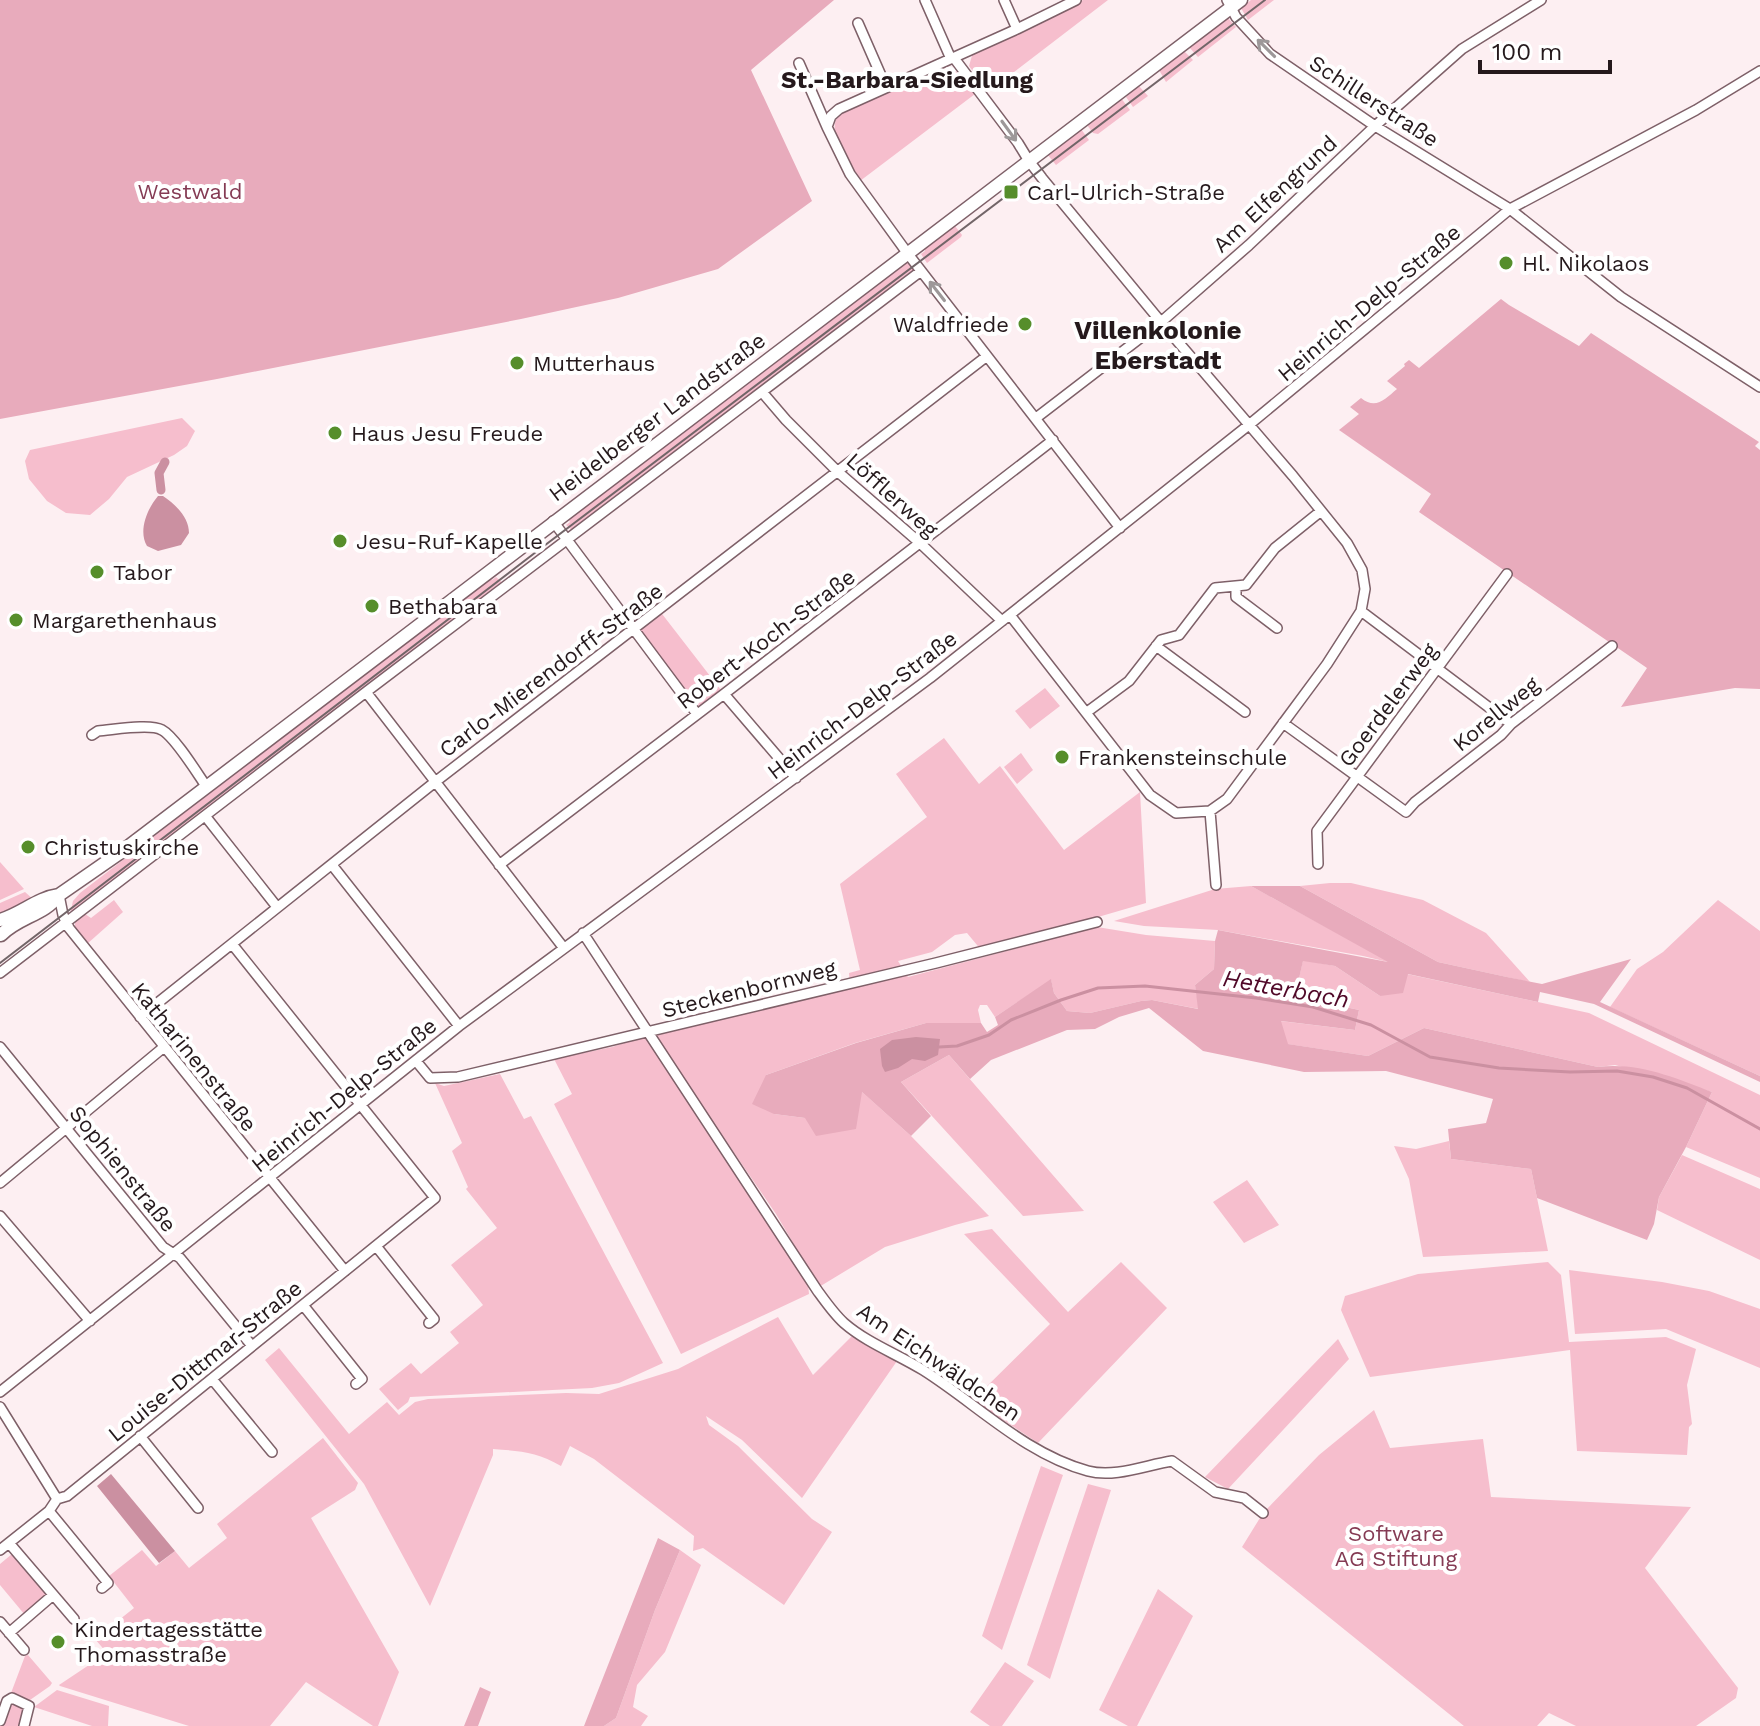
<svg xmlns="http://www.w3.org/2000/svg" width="1760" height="1726" font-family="'Work Sans',sans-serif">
<rect width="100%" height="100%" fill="#fdeff2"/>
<path fill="#f6becd" d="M1083,0H1108L988,92L969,66L973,52L1049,18Z
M1251,0H1274L1248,20L1241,8Z
M1228,18L1236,27L1198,57L1189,47Z
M1184,51L1193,60L1166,82L1159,70Z
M941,66L943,69C959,66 967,83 975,94L860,181L835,133C834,124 835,119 841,111Z
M1138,85L1148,96L1133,107L1126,97Z
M1121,98L1130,110L1098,134L1093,133L1087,125Z
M1081,129L1089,140L1056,165L1047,154Z
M953,226H955L962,235L961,237L927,263L921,254L925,251V247Z
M908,262L915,271L572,530L566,525L570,522L568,519Z
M182,418L195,431L187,446L174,455L127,477L109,499L90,515L66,513L47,501L29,479L25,461L30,450Z
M496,577L505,585L70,914L73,901L80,893L490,578L492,580Z
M659,610L724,694L697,714L634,630Z
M1045,688L1060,706L1030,729L1015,711Z
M944,738L979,784L1000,766L1064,850L1140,792L1146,903L982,951L967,933L955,935L932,952L898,961L908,977L1097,927L1146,935L1215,941L1214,969L1195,985L1199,1009L1152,1000L1141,1001L1090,1013L1067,1011L1054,993L1051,980L995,1017L987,1005H980L978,1010L981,1023H926L855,1043L766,1075L774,1114L805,1118L861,1091L911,1136L989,1216L955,1225L885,1247L819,1287L776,1214L654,1036L850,988L849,973L860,970L840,884L927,817L896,774Z
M1021,753L1033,770L1017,784L1004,767Z
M0,862L24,889L0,900Z
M1330,883H1351L1423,900L1486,933L1530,982L1438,962L1300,886Z
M1251,886L1392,963L1363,956L1218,930L1144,926L1114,921L1215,889Z
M25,892L34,900L0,916V903Z
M114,900L123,912L87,944L75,928V922L85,914L91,918Z
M1718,900L1760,931V1076L1610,1007L1637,969L1663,952Z
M1303,960L1335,966L1380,996L1407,974L1589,1013L1760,1095V1178L1686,1147L1712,1092L1615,1065L1598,1067L1424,1028L1368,1056L1287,1044L1280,1021L1355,1030L1359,1010L1295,996Z
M646,1036L808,1284L809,1294L681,1354L554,1104L572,1094L554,1059L612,1047Z
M949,1055L1084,1211L1023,1216L901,1082Z
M500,1074L524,1119L531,1116L663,1363L619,1383L592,1388L410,1397L408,1402L398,1410L379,1389L411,1363L421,1374L459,1343L450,1332L483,1305L451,1265L497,1228L466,1189L468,1187L452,1151L462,1143L435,1083L444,1086Z
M1449,1141L1451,1159L1531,1169L1548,1251L1423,1257L1409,1179L1394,1146L1416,1149Z
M1682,1155L1760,1189V1260L1657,1210L1659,1197Z
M1247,1180L1279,1225L1244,1243L1213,1202Z
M992,1229L1068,1312L1121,1262L1167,1308L1038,1443L973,1400L1050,1324L964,1234Z
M1548,1262L1561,1275L1569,1342L1666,1337L1696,1349L1687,1385L1692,1424L1689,1427L1687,1455L1577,1451L1570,1350L1370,1377L1341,1310L1345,1296L1418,1274Z
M1569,1270L1662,1282L1709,1291L1760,1309V1368L1666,1329L1575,1334Z
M778,1317L813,1375L853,1335L897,1361L802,1498L742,1440L706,1416L709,1425L738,1446L812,1519L832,1532L784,1605L703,1548L693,1551L694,1536L594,1459L570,1446L561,1466C537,1452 520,1451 493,1449V1455L430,1606L364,1484L265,1360L279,1348L349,1434L387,1402L399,1415L415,1402L428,1399L566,1393L599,1394L678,1369Z
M1338,1339L1349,1359L1228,1489L1205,1477Z
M1374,1410L1390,1448L1483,1439L1491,1497L1691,1507L1645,1568L1738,1688L1736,1698L1696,1726H1576L1549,1713L1537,1726H1464L1242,1547L1263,1513L1319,1455Z
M323,1438L358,1483L355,1490L311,1518L399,1672L378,1726H373L306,1682L270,1726H189L60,1686L59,1685L107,1653L95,1639L134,1608L109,1576L142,1550L156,1566L175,1551L189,1568L227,1538L217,1524Z
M1041,1466L1063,1475L1002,1650L982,1636Z
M1088,1484L1111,1490L1050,1679L1027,1665Z
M680,1550L701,1565L665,1652L637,1685L633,1707L648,1716L641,1726H604L616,1718L655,1610Z
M12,1554L47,1595L25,1615L0,1585V1564Z
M1158,1589L1193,1616L1137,1726H1128L1099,1710Z
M28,1655L52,1683L50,1686L30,1700L11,1693L25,1656Z
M1005,1662L1034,1681L1002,1726H990L970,1712Z
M57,1690L109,1706L108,1726H92L34,1707Z
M13,1702L23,1707L25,1711L20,1726H2L9,1706Z"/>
<path fill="#e8abbc" d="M0,0H834L751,70L812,201L718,269L618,298L521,319L217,379L0,419Z
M1501,299L1509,305L1579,346L1591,333L1759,442L1755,446L1760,450V689L1735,688L1621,707L1647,668L1419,512L1431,494L1339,430L1359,414L1350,407L1361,398C1376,410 1385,399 1397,389L1387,381L1405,366L1404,364L1409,360L1419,368Z
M1251,886H1300L1438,962L1507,977L1542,984L1631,959L1600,1002L1760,1076V1082L1594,1004L1540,992L1538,1002L1408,974L1403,993L1380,996L1335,966L1303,961L1295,996L1359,1010L1355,1030L1281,1021L1288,1044L1368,1056L1424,1028L1598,1067C1639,1062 1675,1078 1712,1092L1686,1147L1659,1197L1654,1224L1647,1240L1537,1198L1531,1169L1451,1159L1448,1129L1486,1123L1493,1099L1386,1071L1304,1072L1203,1051L1149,1008L1119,1017L1095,1029L1067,1030L991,1060L970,1079L949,1055L901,1082L931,1116L911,1136L862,1092L856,1129L816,1136L805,1118L774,1114L752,1104L766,1075L856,1043L926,1023H981L987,1032L998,1025L995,1017L1051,979L1054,993L1067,1011L1090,1013L1141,1001L1152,1000L1198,1009L1195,985L1214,969L1215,941L1218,930L1388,962Z
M658,1538L680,1550L655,1610L616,1718L604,1726H584Z
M480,1687L491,1692L478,1726H464Z"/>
<path fill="#cb90a1" d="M158,496H163C175,504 189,517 189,533L181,545L158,551L147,546C138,531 147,509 158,496Z
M916,1037L940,1039L938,1055L925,1061L912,1059L898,1068L885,1072L882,1066L880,1049L892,1040Z
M111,1474L175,1551L159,1563L97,1486Z"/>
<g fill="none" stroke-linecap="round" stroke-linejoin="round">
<path stroke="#cb90a1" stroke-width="3" d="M939,1047L957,1046L989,1035L1011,1020L1061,1000L1098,988L1145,986L1256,998L1313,1007L1371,1025L1430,1057L1499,1068L1570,1072L1617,1071L1653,1077L1687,1088L1760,1129"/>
<path stroke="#cb90a1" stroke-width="9" d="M161,490L159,473L165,462"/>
<g stroke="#7e6068" stroke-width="12">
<path id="street" d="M925,0L951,59
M1004,0L1017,29
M1076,0L1017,29L839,109L831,116L827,127L850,174L908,254L1120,528
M1227,0L1236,17L1270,54L1375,126L1510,209L1621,297L1760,387
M858,23L886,87
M954,58L1018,143L1029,161L1042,178L1161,322L1293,476L1347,543L1362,570L1365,589L1361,611L1327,664L1227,799L1210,811L1176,813L1150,795L1010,615
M799,63L827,127
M762,392L786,420L838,472L920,543L1002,621
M1036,418L1161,322L1249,245L1375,126L1462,49L1541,0
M553,521L697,714
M1236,586V597L1277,628
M1361,611L1511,724
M1156,646L1245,712
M366,692L563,947
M724,694L796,778
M1087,712L1129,681L1161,640L1179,635L1215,588L1246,585L1275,548L1321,511
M1283,723L1406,812L1415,802L1501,735L1511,724L1612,646
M92,735L98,731C113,730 150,723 162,730C175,737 197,773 206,786
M1210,811L1216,885
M206,817L277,907
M1318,864L1317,831L1507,574
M332,865L459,1026
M499,865L724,694L1053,440
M59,895L63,915L69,928L345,1271
M583,933L817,1290C825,1301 834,1314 844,1323C867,1343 897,1354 923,1370C977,1404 1025,1454 1088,1471C1115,1478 1146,1465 1172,1461L1215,1492L1244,1498L1263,1513
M0,973L366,692L921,271
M140,1017L435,782L987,356
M0,1047L163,1247L180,1258L252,1346
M416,1061L430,1078L458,1077L936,963L1097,922
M0,1183L164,1047
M0,1216L90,1321
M376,1246L434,1319L429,1323
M303,1305L362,1379L356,1384
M212,1379L272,1452
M0,1392L459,1026L930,678L1250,424L1510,209L1696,110L1760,71
M0,1407L57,1499
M140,1436L198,1508
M49,1511L108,1583L102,1588
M9,1543L74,1619
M0,1550L49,1511L57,1499L67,1496L435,1198L232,944
M0,1622L24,1650
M9,1633L53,1595
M0,1721L7,1701L12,1698L29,1706L24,1726"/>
</g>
<g stroke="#7e6068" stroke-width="15">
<path id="secondary" d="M0,920C21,914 37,898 59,895
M1,935C18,917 45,915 59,895L121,852C493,566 867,283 1241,0"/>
</g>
<use href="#street" stroke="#fff" stroke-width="9"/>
<use href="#secondary" stroke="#fff" stroke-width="12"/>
<path stroke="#726568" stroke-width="2" d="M0,963L536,552L1265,0"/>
</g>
<defs><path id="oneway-shaft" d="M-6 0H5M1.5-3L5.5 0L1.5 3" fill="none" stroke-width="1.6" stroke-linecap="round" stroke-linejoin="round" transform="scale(2)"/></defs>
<g stroke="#9d9899">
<use href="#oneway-shaft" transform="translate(1266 48) rotate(-135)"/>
<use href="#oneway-shaft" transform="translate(1009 131) rotate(54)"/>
<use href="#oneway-shaft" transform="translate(937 291) rotate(-128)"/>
</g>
<g fill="#568e2b" stroke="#fff" stroke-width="3">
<rect x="1003" y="184" width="16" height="16" rx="4"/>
<circle cx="1506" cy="263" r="8"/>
<circle cx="1025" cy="324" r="8"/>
<circle cx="517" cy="363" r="8"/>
<circle cx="335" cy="433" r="8"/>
<circle cx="340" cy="541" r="8"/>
<circle cx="97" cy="572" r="8"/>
<circle cx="372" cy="606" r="8"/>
<circle cx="16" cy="620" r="8"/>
<circle cx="1062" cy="757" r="8"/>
<circle cx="28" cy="847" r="8"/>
<circle cx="58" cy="1642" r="8"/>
</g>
<g text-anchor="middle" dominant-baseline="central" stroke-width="8" stroke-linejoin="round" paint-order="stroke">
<g font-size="22" fill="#25191c" stroke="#fff">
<text transform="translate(1374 101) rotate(33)">Schillerstraße</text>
<text transform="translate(1275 194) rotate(-43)">Am Elfengrund</text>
<text transform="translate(1369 303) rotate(-40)">Heinrich-Delp-Straße</text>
<text transform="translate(657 417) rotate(-37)">Heidelberger Landstraße</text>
<text transform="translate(892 495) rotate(42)">Löfflerweg</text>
<text transform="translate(766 639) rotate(-37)">Robert-Koch-Straße</text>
<text transform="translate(551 670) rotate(-37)">Carlo-Mierendorff-Straße</text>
<text transform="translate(862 705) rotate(-37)">Heinrich-Delp-Straße</text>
<text transform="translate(1388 705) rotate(-53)">Goerdelerweg</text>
<text transform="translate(1496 714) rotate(-39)">Korellweg</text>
<text transform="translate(749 989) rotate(-14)">Steckenbornweg</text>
<text transform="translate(194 1057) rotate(51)">Katharinenstraße</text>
<text transform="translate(344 1095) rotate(-39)">Heinrich-Delp-Straße</text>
<text transform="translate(123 1169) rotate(51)">Sophienstraße</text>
<text transform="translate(205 1361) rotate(-39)">Louise-Dittmar-Straße</text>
<text transform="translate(939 1362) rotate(34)">Am Eichwäldchen</text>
</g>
<g font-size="22" fill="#853b54" stroke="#fff">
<text x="190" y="191">Westwald</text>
<text x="1396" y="1533">Software<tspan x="1396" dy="25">AG Stiftung</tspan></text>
</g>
<g font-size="22" fill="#25191c" stroke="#fff" text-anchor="start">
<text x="1027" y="192">Carl-Ulrich-Straße</text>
<text x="1522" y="263">Hl. Nikolaos</text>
<text x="1009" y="324" text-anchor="end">Waldfriede</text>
<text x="533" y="363">Mutterhaus</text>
<text x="351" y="433">Haus Jesu Freude</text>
<text x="356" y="541">Jesu-Ruf-Kapelle</text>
<text x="113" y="572">Tabor</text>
<text x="388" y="606">Bethabara</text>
<text x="32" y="620">Margarethenhaus</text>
<text x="1078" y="757">Frankensteinschule</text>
<text x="44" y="847">Christuskirche</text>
<text x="74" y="1629">Kindertagesstätte<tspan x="74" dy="25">Thomasstraße</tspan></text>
</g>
<g font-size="24" font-weight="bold" fill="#25191c" stroke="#fff">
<text x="907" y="80">St.-Barbara-Siedlung</text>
</g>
<g font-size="24" font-style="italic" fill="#500828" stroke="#fff">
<text transform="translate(1286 989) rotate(10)">Hetterbach</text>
</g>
<g font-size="26" font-weight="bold" fill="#25191c" stroke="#fff">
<text x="1158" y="330">Villenkolonie<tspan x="1158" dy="30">Eberstadt</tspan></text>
</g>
</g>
<path d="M1480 60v12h130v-12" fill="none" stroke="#25191c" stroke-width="4"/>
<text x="1492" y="60" font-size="24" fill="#25191c" stroke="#ffffff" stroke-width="6" paint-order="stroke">100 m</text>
</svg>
